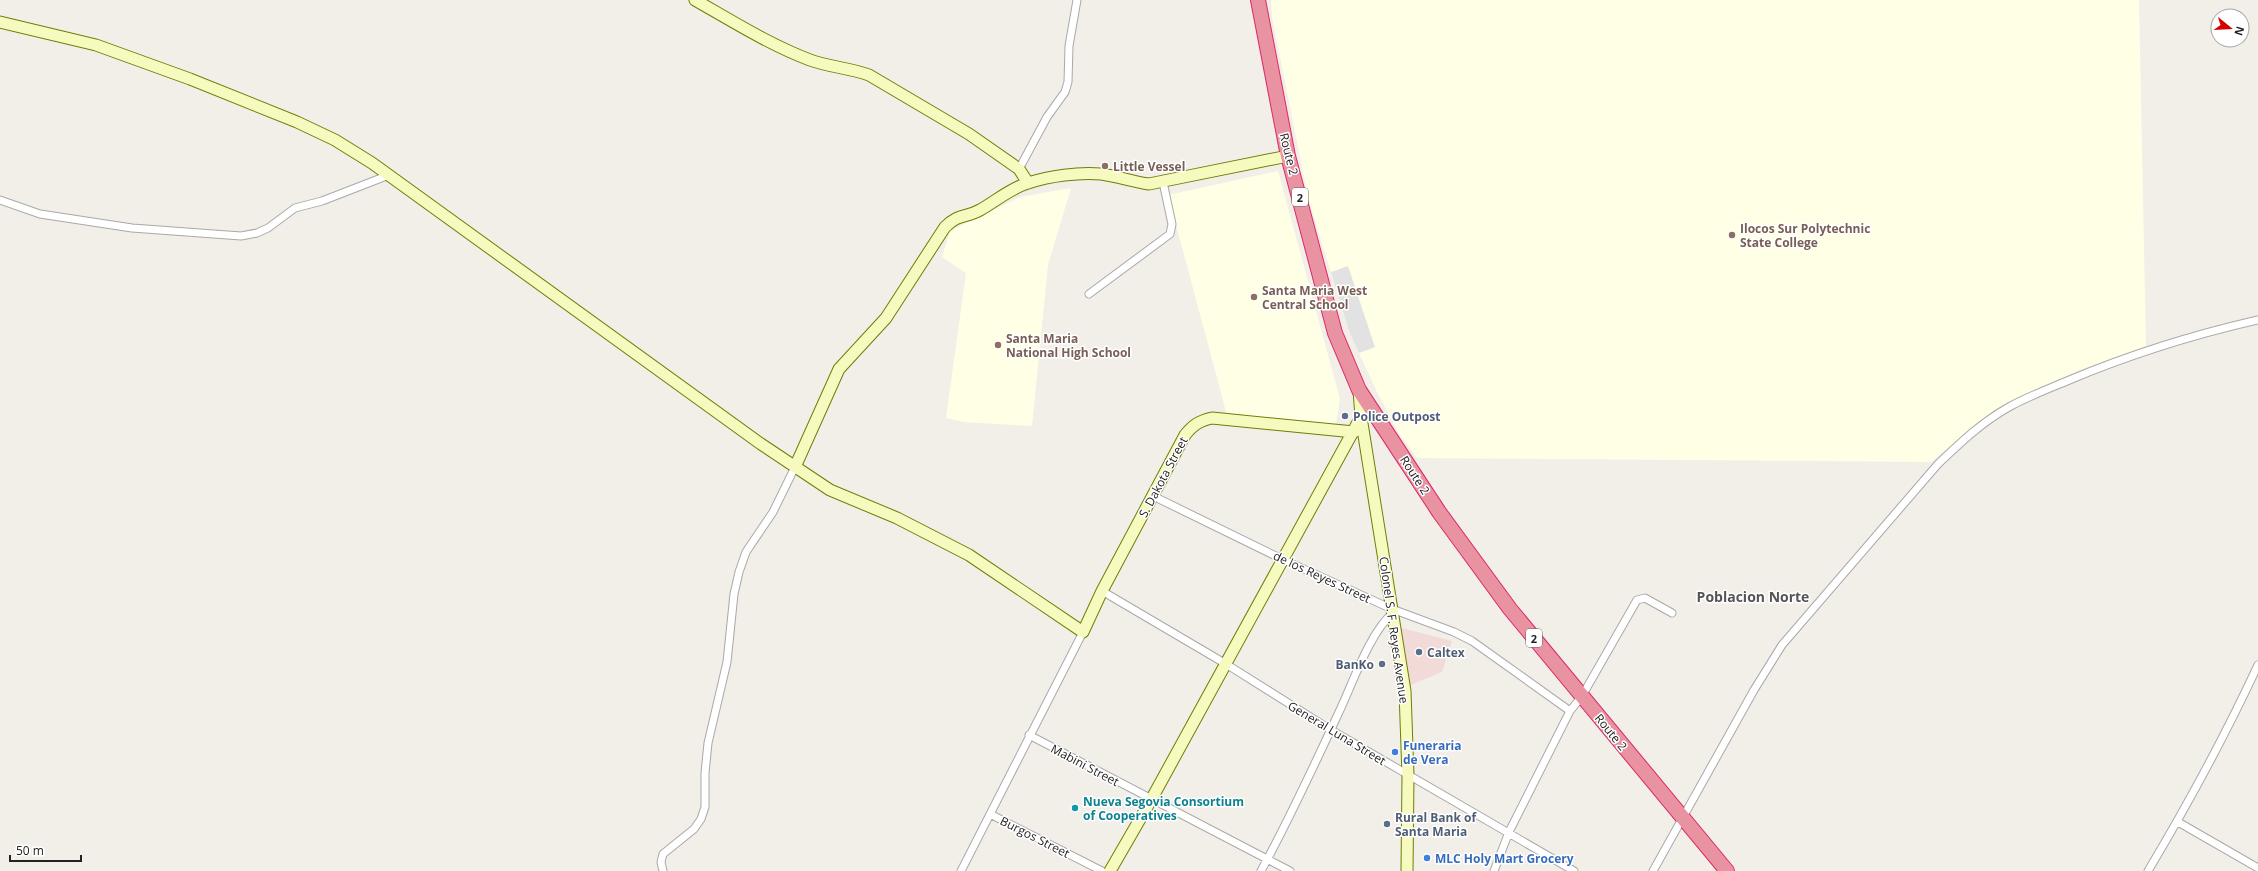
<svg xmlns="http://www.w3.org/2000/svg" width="2258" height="871" font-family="'Open Sans',sans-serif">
<rect width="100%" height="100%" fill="#f2efe9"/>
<path fill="#f2dad9" d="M1398,627L1452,641L1442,672L1408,686Z"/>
<path fill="#ffffe5" d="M1271,0H2139L2146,346L2080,370L2000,406L1931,462L1417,458L1398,432L1376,390L1349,331L1308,198L1272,17Z
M1278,171L1340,399L1335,430L1228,419L1168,195Z
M1071,188L1048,265L1032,426L963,422L946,418L966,273L942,257L950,231L1020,197Z"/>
<path fill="#e2e2e2" d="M1348,266L1375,347L1359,353L1349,331L1331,272Z"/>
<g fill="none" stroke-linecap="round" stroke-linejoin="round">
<g stroke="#a9a9a9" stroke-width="9">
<path id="street" d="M1019,169L1047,117L1065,92L1068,82L1069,46L1077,0
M0,200L40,214L132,228L241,236L257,233L268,228L295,208L322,201L389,175
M1089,294L1170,234L1172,224L1163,182
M1153,496L1284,560L1392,609L1454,632L1472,641L1570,711
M1102,591L1226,664L1331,730L1574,871
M1029,735L1290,871
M990,814L1102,871
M2178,822L2258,868
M663,871L661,862L663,854L694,829L701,819L705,807V773L708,743L727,662L734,594L739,572L746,552L773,512L795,467
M961,871L1083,632
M1261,871C1289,820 1314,766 1339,712C1352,685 1370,632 1392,614
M1494,871L1509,832L1570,711L1582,696L1637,600L1645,598L1672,613
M1653,871L1754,690L1782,645L1938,464C1960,443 1982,422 2009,407C2027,397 2048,389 2067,381C2129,355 2192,335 2258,320
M2148,871C2188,804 2225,736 2258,665"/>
</g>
<g stroke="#707d05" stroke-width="13">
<path id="secondary" d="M695,0C732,21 770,45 810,60C829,67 850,68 869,75L969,134L1019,169L1028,183
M0,22L96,45L190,79L297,122L335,140L372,163L761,444L830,490L897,518L969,555L1083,632L1102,591L1185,435C1193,425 1199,421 1212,418L1354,432
M1359,390L1361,417L1405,691L1408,776L1407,871
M795,467L839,369L886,318L945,227C959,213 966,218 980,210C996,201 1011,188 1028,183C1050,176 1078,172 1101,174C1117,176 1133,182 1149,184L1288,156
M1110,871L1151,800L1361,417"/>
</g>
<g stroke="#dc2a67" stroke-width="16">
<path id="highway" d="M1258,0L1288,156L1335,333L1359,390L1439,512L1510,609L1727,871"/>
</g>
<use href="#street" stroke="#fff" stroke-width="7"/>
<use href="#secondary" stroke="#f7fabf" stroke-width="11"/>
<use href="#highway" stroke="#e892a2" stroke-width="14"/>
</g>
<g fill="#8d6e63" stroke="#fff" stroke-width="1.5">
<circle cx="1105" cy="166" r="4"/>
<circle cx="1732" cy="235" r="4"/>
<circle cx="1254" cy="297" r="4"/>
<circle cx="998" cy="345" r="4"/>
</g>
<g fill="#5c6f8a" stroke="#fff" stroke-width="1.5">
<circle cx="1345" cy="416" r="4"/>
<circle cx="1419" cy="652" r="4"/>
<circle cx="1382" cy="664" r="4"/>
<circle cx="1387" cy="824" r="4"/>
</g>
<g fill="#3f7fe0" stroke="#fff" stroke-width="1.5">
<circle cx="1395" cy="752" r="4"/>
<circle cx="1427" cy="858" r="4"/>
</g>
<circle fill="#0f9aa8" stroke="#fff" stroke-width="1.5" cx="1075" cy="808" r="4"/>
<g text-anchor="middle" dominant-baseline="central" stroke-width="3" stroke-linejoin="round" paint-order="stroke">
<g fill="#fff" stroke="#646464" stroke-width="1">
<rect x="1292" y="188" width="16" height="18" rx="3"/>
<rect x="1526" y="629" width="16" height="18" rx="3"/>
</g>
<g font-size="11" font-weight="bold" fill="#222">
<text x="1300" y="197">2</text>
<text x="1534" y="638">2</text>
</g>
<g font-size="12" fill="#222" stroke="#fff">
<text transform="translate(1289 154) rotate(76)">Route 2</text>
<text transform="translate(1415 475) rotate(57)">Route 2</text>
<text transform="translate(1163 477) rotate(-62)">S. Dakota Street</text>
<text transform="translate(1322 577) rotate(25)">de los Reyes Street</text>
<text transform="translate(1394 630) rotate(82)">Colonel S. F. Reyes Avenue</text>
<text transform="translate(1611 732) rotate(51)">Route 2</text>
<text transform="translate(1337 733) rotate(31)">General Luna Street</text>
<text transform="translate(1085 765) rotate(28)">Mabini Street</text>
<text transform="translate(1035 837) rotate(27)">Burgos Street</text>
</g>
<g font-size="12" font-weight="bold" fill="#785e54" stroke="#fff" text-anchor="start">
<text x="1113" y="166">Little Vessel</text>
<text x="1740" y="228">Ilocos Sur Polytechnic<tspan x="1740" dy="14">State College</tspan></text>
<text x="1262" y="290">Santa Maria West<tspan x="1262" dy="14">Central School</tspan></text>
<text x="1006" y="338">Santa Maria<tspan x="1006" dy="14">National High School</tspan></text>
</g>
<g font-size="12" font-weight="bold" fill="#4e5e75" stroke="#fff" text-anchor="start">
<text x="1353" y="416">Police Outpost</text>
<text x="1427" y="652">Caltex</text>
<text x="1374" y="664" text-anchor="end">BanKo</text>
<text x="1395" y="817">Rural Bank of<tspan x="1395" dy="14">Santa Maria</tspan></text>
</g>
<g font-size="12" font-weight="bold" fill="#366cbe" stroke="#fff" text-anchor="start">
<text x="1403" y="745">Funeraria<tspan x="1403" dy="14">de Vera</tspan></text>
<text x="1435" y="858">MLC Holy Mart Grocery</text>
</g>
<g font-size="12" font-weight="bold" fill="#0d838f" stroke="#fff" text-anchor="start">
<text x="1083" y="801">Nueva Segovia Consortium<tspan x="1083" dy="14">of Cooperatives</tspan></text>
</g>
<g font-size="14" font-weight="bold" fill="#555" stroke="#fff">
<text x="1753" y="596">Poblacion Norte</text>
</g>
</g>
<g transform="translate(2230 28) rotate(108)"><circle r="19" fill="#ffffff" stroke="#a7a7a7"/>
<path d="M0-3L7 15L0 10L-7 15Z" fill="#d40000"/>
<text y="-6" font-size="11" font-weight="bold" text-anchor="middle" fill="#222222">N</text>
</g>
<path d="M10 855v6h71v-6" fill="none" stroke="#222222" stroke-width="2"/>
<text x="16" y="855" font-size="12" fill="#222222" stroke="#ffffff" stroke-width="3" paint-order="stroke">50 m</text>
</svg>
